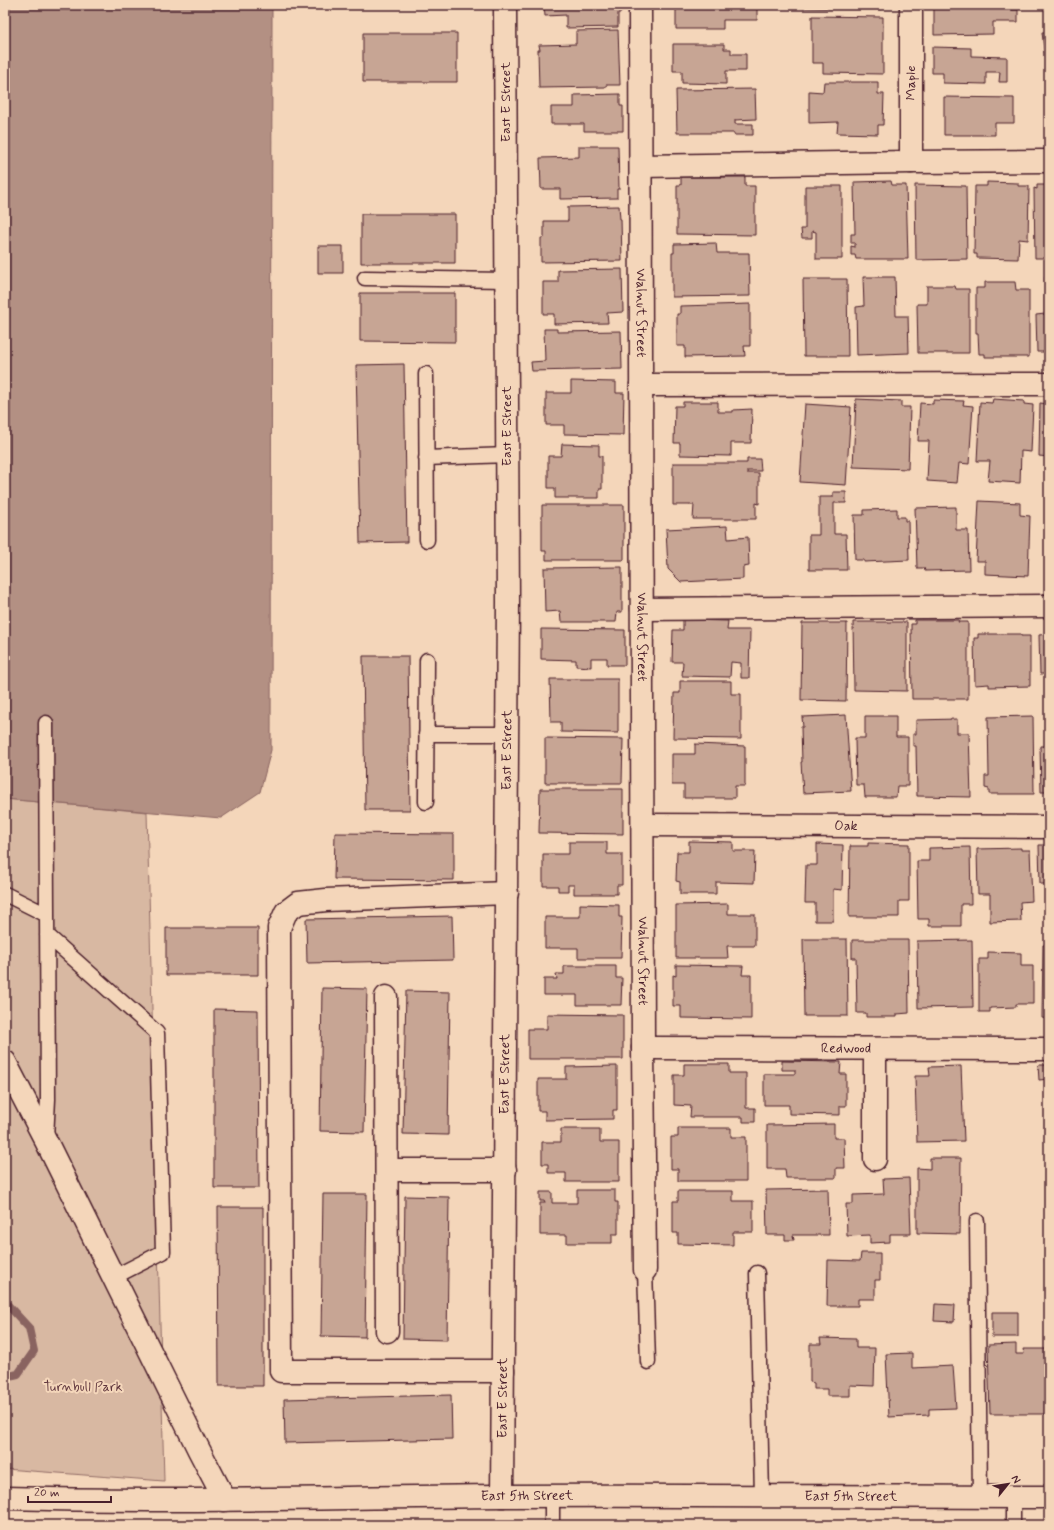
<svg xmlns="http://www.w3.org/2000/svg" width="1054" height="1530" font-family="Mynerve,sans-serif">
<rect width="100%" height="100%" fill="#f4d6ba"/>
<filter id="ink" filterUnits="userSpaceOnUse"><feTurbulence type="fractalNoise" baseFrequency=".025" numOctaves="2"/><feDisplacementMap in="SourceGraphic" scale="8" xChannelSelector="R" yChannelSelector="G"/><feConvolveMatrix kernelMatrix="1 2 1 2 8 2 1 2 1" color-interpolation-filters="sRGB"/></filter>
<g filter="url(#ink)">
<path fill="#d8b8a2" stroke="#916c66" d="M5,799L147,812L164,1481L5,1469Z"/>
<path fill="#b39083" stroke="#896360" d="M5,5H272L271,750L260,792L221,818L5,799Z"/>
<g fill="none" stroke-linecap="round" stroke-linejoin="round">
<path stroke="#896360" stroke-width="8" d="M5,1302L29,1328L34,1351L18,1374L5,1377"/>
</g>
<path fill="#c7a594" stroke="#4a1f2b" d="M544,5H621V13H618V27L566,28V15L545,16Z
M676,5H757V20H723V29H676Z
M803,5H882L881,9L803,8Z
M934,5H1012V10H1018V22H993V34L934,35Z
M812,16L883,17V74L823,73V63H812Z
M618,30L620,85H606V87L539,88L538,50H540L539,45L576,44V31Z
M1042,32H1049V93Z
M363,33H457V82H363Z
M673,44H724V49H731V54H746V71H726V84L682,83V71H673Z
M932,47L971,48V56L1007,57V82H999L1000,72H986V84L943,83V73H932Z
M824,82H878V94H884L883,125H878V134L837,133L838,122L809,123V91L823,92Z
M755,89L756,119L735,120V124H753V135H734V133H677L676,90Z
M620,94V106H623V131H584V124H551V107H574V95Z
M944,97L1014,98V123H995V135H944Z
M579,146H618L619,189H617V198L560,199V189H541L540,158L579,157Z
M681,177H745V186H755V235L677,234V185H681Z
M891,181L892,185H906L908,259H856L855,255H851V246L855,247V243H851V234H855L854,182Z
M987,182L1018,183V186H1029L1028,240L1019,239L1018,259L977,258V254H974L975,186H987Z
M915,185L966,186L967,259L916,260Z
M1037,185H1049V261H1046V258H1035L1034,188L1037,189Z
M805,186H842V259H816V232L812,231V238H802L801,229H805Z
M619,206L620,219H621L622,261L541,262V238H544V221H568V207Z
M361,214H455V263H361Z
M716,243L717,253H749L750,296L672,297V253H674V244Z
M318,246H343V273H318Z
M622,269L623,312L607,313L608,323L554,324V314H543V282H558V270Z
M863,277H895L896,316H908L909,353L857,355L856,307L864,306Z
M1045,277H1049V358H1046L1045,352H1037L1036,315L1045,314Z
M803,279H847L848,356H804Z
M985,282H1015L1016,290H1029V357H985V354H979L978,333H976V288H985Z
M927,286H955L956,289H969V353H918L917,304H927Z
M360,293H455V342L360,341Z
M750,304V346H744L745,356L685,357V346H677V314H680V306Z
M544,329H557V332L621,331L622,369L532,371L531,362L545,361Z
M404,364L407,542L360,543L356,365Z
M571,381L616,382V393H624L623,435L564,434V425H546V393H571Z
M856,399L901,401V407H910L908,469L853,467Z
M993,399L1024,401V404L1033,405L1031,452L1021,451L1020,483L988,481L990,461H977L980,402L992,403Z
M933,400L964,401L963,405L973,406L969,464L959,463L957,483L927,481L929,441H918L920,403L933,404Z
M683,402H718V412H733V410L752,409L751,443H731V456L680,455V443H674L675,406H683Z
M1040,403L1049,404V457L1039,456Z
M805,404L851,407L846,485L800,482Z
M562,444L599,445V456H602V489H599V498H555V488H548V456H561Z
M747,459H760L761,471H747V473H759V504L756,503V519H693L694,505H673V463H747Z
M833,492H846V503H834V534H846L847,570H809V535H819V497H833Z
M979,501L1020,503V515L1030,516L1028,576L985,574V561H976Z
M542,505H624V560H546V551H542Z
M956,507V530H968L969,570L925,571L924,568H917L915,508Z
M897,509V517H905V521H908L909,560L864,562V560H855L854,515H864V510Z
M727,526L728,539L748,537L749,566L743,567V579L681,582L668,569L666,529Z
M622,567V612H617L616,622H561L560,611L545,612L544,568Z
M683,620L728,621L727,630H750L749,678H741V663L731,662L730,677L682,676L683,662H672L673,630H683Z
M915,620H959L958,622H968V699H912L911,624H915Z
M853,622H907V691L854,690Z
M802,623H847L846,701L801,700Z
M541,629L625,630V665H607V658H591V667L576,666V660L541,659Z
M978,634H1021V636H1030V686L989,687V684L975,685L974,638H978Z
M1049,634V674H1040L1039,635Z
M363,656H408L410,810H365Z
M550,679H618V733L561,732V722H551Z
M680,681H731V694H741V739L673,738L674,693H680Z
M1049,713V792H1041L1040,746H1049Z
M846,715L851,791L803,793L801,762H802L801,727H803L802,717Z
M865,716H896V737H908V786H897L896,797H865L864,785H856L855,738H865Z
M1033,716L1034,794H989V789L985,788V776H989L988,717Z
M957,719V733H969L971,797L917,796L916,746H913V734H916V720Z
M545,738L623,739L622,783H545Z
M695,744L745,746V786H735V798H684V785H672V754H695Z
M540,789H623V834L539,833Z
M335,833L454,834V880L334,879Z
M689,841L733,842V851H755L754,883L716,882V894H680V882L676,881L677,852H689Z
M569,842H607V854H622V885H617V894H574V885H568V891H558V886H543V854H569Z
M868,843L909,844V901H899V917H849L850,846H868Z
M817,844L843,845L842,890L833,889V921H815V903H805L806,865H817Z
M1039,845H1049V884H1040Z
M970,847L971,904H961V926H929V919H918L917,861H929V848Z
M1021,848V850H1030L1032,901L1020,902L1021,921L990,922V894H978L977,849Z
M580,904L619,905V917H622L621,958H578V948H545V917H580Z
M728,904V914H755V946H727L728,958H676V905Z
M452,916L453,960L307,963L306,919Z
M166,928H258V975H166Z
M803,939H847L848,1016H804Z
M852,940H908L909,1013L897,1014V1017H866V1013H857L856,958H852Z
M972,940L973,1007L918,1008L917,941Z
M1043,945H1049V1019L1042,1018Z
M988,952L1021,953V966H1033V1004H1016V1007L990,1008V1012H979V959H988Z
M676,965L743,966L742,975H751V1019L681,1018V1006H673V975L676,976Z
M564,966H616V978H622L621,1005H577V995H544V979H557L556,974H564Z
M322,988L367,989L364,1132L320,1131Z
M406,991L450,992L448,1135L403,1134Z
M214,1009L258,1010L259,1188H214Z
M547,1014L623,1015V1059H528V1029H547Z
M782,1061L841,1062L840,1074H846V1106H840V1115L789,1114V1105H764V1074H795V1070H782Z
M684,1064H729V1073H746V1108H755V1122H743V1117H690L691,1106L674,1105V1075H684Z
M1038,1065H1049V1079L1039,1080Z
M617,1066V1110H613V1119L545,1120V1111H538V1079H566V1067Z
M961,1066L964,1141L917,1142L915,1076H930L929,1067Z
M834,1124V1138H844L845,1168H836V1178H786L785,1169H767V1125Z
M678,1128H731V1137H746V1181H678V1169H671V1137H678Z
M561,1129H600V1142H619V1182H566V1173H548V1164H542V1142H561Z
M930,1158H961L960,1234L917,1233V1168L930,1169Z
M909,1178L911,1234H890V1242L870,1243V1235L847,1236L846,1204H853V1195L884,1194L883,1179Z
M828,1189L829,1235H793L794,1240H785V1235H767L766,1190Z
M577,1190H615V1202H618V1234H612V1243H567V1235H540V1203H545L544,1201H540V1192H552V1203H577Z
M678,1191H733V1201H753V1232H733V1245L678,1244V1233H673V1201H678Z
M323,1194H367L365,1337L321,1336Z
M405,1196L449,1197L447,1340L403,1339Z
M218,1207H263V1386H219Z
M1045,1251H1049V1278H1046Z
M861,1253H880V1280H875V1299H858V1306H827L828,1260L860,1261Z
M935,1304L955,1305L954,1322L934,1321Z
M992,1312H1018V1337H992Z
M820,1338L856,1339V1348H875L874,1386L850,1385V1396H827V1389H814V1383L810,1382V1344H821Z
M1016,1344V1354H1024L1023,1349H1049V1414H990L988,1345Z
M912,1353V1368L953,1366L956,1408L929,1409V1415L889,1417L886,1354Z
M451,1395L452,1439L285,1443L284,1399Z"/>
<g fill="none" stroke-linecap="round" stroke-linejoin="round">
<g stroke="#4a1f2b" stroke-width="17">
<path id="service" d="M365,278L507,280
M426,374L427,540
M426,458L508,455
M426,734H507
M426,802L427,660
M5,894L47,915
M47,935L157,1033L163,1252L114,1277
M46,1138L48,1099L46,723
M977,1221L980,1497
M645,1270L648,1362
M757,1273L762,1496
M552,1496V1525
M1013,1497V1525"/>
</g>
<g stroke="#4a1f2b" stroke-width="25">
<g id="minor">
<path id="s1" d="M640,5L643,1048L645,1270"/>
<path d="M911,162V5"/>
<path d="M641,166L911,162L1049,161"/>
<path d="M641,385L1049,384"/>
<path d="M642,609L1049,606"/>
<path id="s2" d="M643,825L1049,827"/>
<path d="M386,997L387,1331"/>
<path id="s3" d="M643,1048L1049,1049"/>
<path d="M875,1049V1159"/>
<path d="M5,1062L46,1141L199,1450L225,1500"/>
<path d="M387,1170H505"/>
<path d="M503,1371H281L279,928L286,912L298,903L326,900L507,893"/>
<path id="s4" d="M502,1496L508,602L505,5"/>
<path id="s5" d="M5,1498C171,1503 337,1497 503,1496C685,1495 867,1497 1049,1497"/>
</g>
</g>
<use href="#service" stroke="#f4d6ba" stroke-width="14"/>
<use href="#minor" stroke="#f4d6ba" stroke-width="22"/>
</g>
</g>
<g text-anchor="middle" dominant-baseline="central" stroke-width="4" stroke-linejoin="round" paint-order="stroke">
<g font-size="14" fill="#4a1f2b" stroke="#f4d6ba">
<text transform="translate(911 83) rotate(-90)">Maple</text>
<text transform="translate(506 102) rotate(-90)">East E Street</text>
<text stroke="none"><textPath href="#s1" startOffset="308">Walnut Street</textPath></text>
<text transform="translate(507 426) rotate(-90)">East E Street</text>
<text stroke="none"><textPath href="#s1" startOffset="632">Walnut Street</textPath></text>
<text stroke="none"><textPath href="#s4" startOffset="746">East E Street</textPath></text>
<text stroke="none"><textPath href="#s2" startOffset="203">Oak</textPath></text>
<text stroke="none"><textPath href="#s1" startOffset="956">Walnut Street</textPath></text>
<text stroke="none"><textPath href="#s3" startOffset="203">Redwood</textPath></text>
<text stroke="none"><textPath href="#s4" startOffset="422">East E Street</textPath></text>
<text stroke="none"><textPath href="#s4" startOffset="98">East E Street</textPath></text>
<text stroke="none"><textPath href="#s5" startOffset="522">East 5th Street</textPath></text>
<text stroke="none"><textPath href="#s5" startOffset="846">East 5th Street</textPath></text>
</g>
<g font-size="14" fill="#5f363d" stroke="#f4d6ba">
<text x="83" y="1387">Turnbull Park</text>
</g>
</g>
<rect width="1054" height="1530" fill="none" stroke="#f4d6ba" stroke-width="20"/>
<rect x="10" y="10" width="1034" height="1510" fill="none" stroke="#4a1f2b" stroke-width="1.5" filter="url(#ink)"/>
<g transform="translate(1008 1484) rotate(60)" stroke="#f4d6ba" stroke-width="3" paint-order="stroke">
<path d="M0-3L7 15L0 10L-7 15Z" fill="#4a1f2b"/>
<text y="-6" font-size="11" font-weight="bold" text-anchor="middle" fill="#4a1f2b">N</text>
</g>
<path d="M28 1496v6h83v-6" fill="none" stroke="#4a1f2b" stroke-width="2"/>
<text x="34" y="1496" font-size="12" fill="#4a1f2b" stroke="#f4d6ba" stroke-width="3" paint-order="stroke">20 m</text>
</svg>
